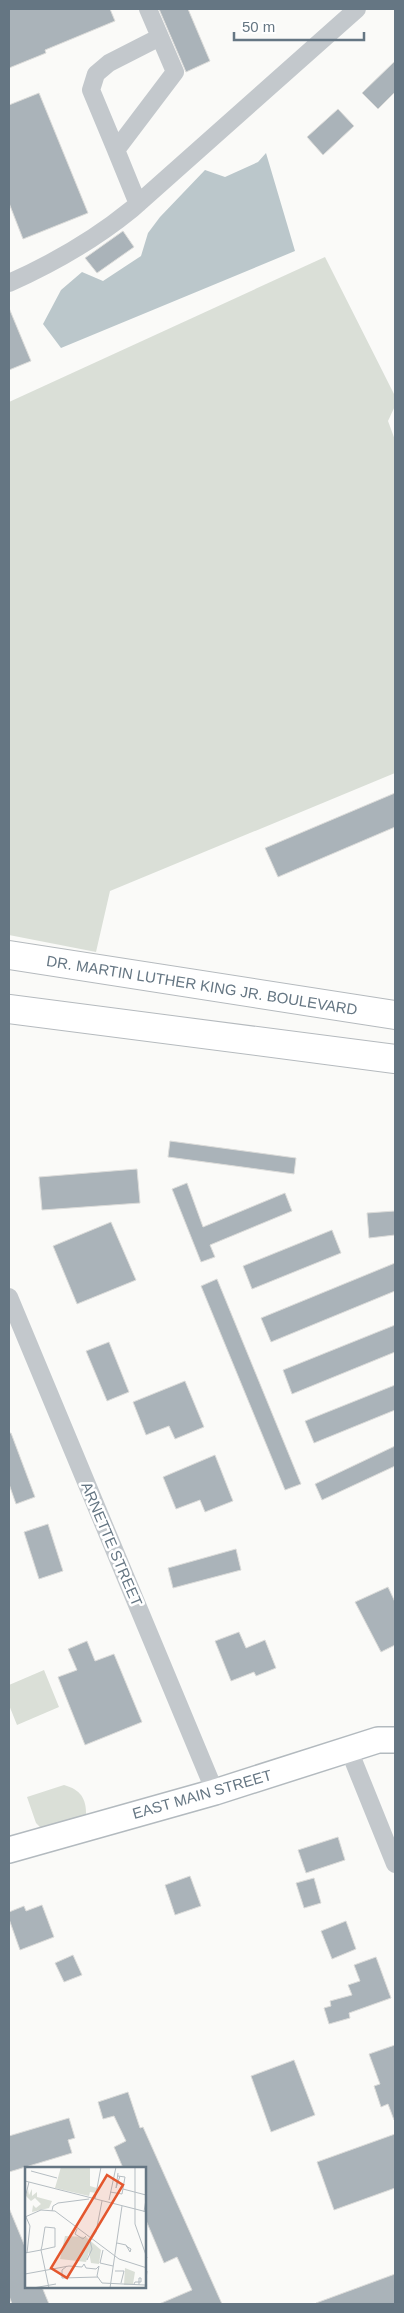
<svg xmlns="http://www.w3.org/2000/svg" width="404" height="2313" font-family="Helvetica,sans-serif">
<rect width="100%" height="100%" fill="#fafaf8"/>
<path fill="#dadfd7" d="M325,257L395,396V406L388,421L395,440V773L110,891L96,952L9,935V402Z
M44,1670L59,1707L17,1725L9,1705V1685Z
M64,1785C82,1790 87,1800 86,1818L45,1832L36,1823L27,1797Z"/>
<path fill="#bbc7cb" d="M266,153L295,251L61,348L43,324L61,290L82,272L103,281L141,256L148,233L160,217L205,170L225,177L258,162Z"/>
<path fill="#aab3b9" stroke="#dcdcda" d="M9,9H110L115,21L45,50L46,53L9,68Z
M159,9H188L210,61L186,72Z
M395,61V92L378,109L362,93Z
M39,93L88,213L23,239L9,203V105Z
M338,109L354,126L323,155L307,137Z
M123,231L134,247L97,273L85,258Z
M9,308L31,361L9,370Z
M395,793V827L278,877L265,848Z
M170,1141L296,1158L294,1174L168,1157Z
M137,1169L140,1203L42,1210L39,1177Z
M187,1183L203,1227L285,1193L292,1211L210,1245L215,1257L201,1262L172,1189Z
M395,1211V1235L369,1238L367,1213Z
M111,1222L136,1280L77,1304L53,1246Z
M332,1230L341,1253L252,1289L243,1266Z
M395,1263V1291L271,1342L261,1318Z
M217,1279L301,1484L285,1490L201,1286Z
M395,1325V1352L292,1394L283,1370Z
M109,1342L129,1392L107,1401L86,1351Z
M185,1381L204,1427L175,1439L169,1426L146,1435L133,1402Z
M395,1385V1410L314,1443L305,1421Z
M9,1433H11L35,1497L16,1504L9,1484Z
M395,1446V1466L322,1500L315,1484Z
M215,1455L233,1501L205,1512L200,1500L176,1509L163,1477Z
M48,1524L63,1571L39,1579L24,1532Z
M236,1549L241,1570L173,1588L168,1568Z
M388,1587L395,1602V1645L381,1652L355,1602Z
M239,1632L246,1648L265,1640L276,1668L256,1676L254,1672L231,1681L215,1641Z
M87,1641L95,1661L114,1654L142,1722L85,1745L58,1677L77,1670L68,1649Z
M338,1837L345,1860L306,1873L298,1850Z
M190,1876L201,1906L175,1915L165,1885Z
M314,1878L321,1903L304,1908L296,1883Z
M42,1905L54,1937L20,1950L9,1919V1912L24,1906L26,1911Z
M346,1921L356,1949L332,1959L321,1931Z
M73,1955L82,1975L64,1982L55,1963Z
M376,1957L391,1998L349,2013L350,2018L329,2024L324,2008L331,2006L330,2001L352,1995L348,1985L360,1981L354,1965Z
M395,2045V2119L394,2120L388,2104L381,2107L374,2086L380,2084L369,2054Z
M294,2060L315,2115L271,2132L251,2076Z
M128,2092L140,2128L143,2127L222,2304H159L192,2290L177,2257L164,2263L145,2218V2168H123L114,2147L126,2141L114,2116L103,2119L98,2102Z
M69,2118L75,2138L68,2140L72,2153L9,2172V2136Z
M395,2134V2188L334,2210L317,2162Z
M9,2208L26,2249V2287H42L49,2304H12L9,2296Z
M395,2274V2304H316V2303Z"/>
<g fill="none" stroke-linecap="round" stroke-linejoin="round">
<g stroke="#b3babf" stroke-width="28">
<path id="secondary" d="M9,1850L215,1792L378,1740H395"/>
</g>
<g stroke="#b5babe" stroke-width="30">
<path id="primary" d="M9,955L395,1015
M9,1009L395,1059"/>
</g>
<path stroke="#c3c8cc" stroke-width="18" d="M116,150L91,90L96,74L109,63L160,37
M138,204L116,150L175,72L148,9
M9,283C54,263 94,240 132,209L357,9
M9,1297L215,1792
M349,1750L395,1864"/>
<use href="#secondary" stroke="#fff" stroke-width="25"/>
<use href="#primary" stroke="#fff" stroke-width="28"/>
</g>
<g text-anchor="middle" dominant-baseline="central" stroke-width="5" stroke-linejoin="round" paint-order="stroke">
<g font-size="15" fill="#657683" stroke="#fff">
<text transform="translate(202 985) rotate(9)">DR. MARTIN LUTHER KING JR. BOULEVARD</text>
<text transform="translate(112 1544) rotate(67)">ARNETTE STREET</text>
<text transform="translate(202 1794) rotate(-16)">EAST MAIN STREET</text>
</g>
</g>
<g transform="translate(25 2167)">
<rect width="121" height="121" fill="#fafaf8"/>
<path d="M36,0H65V19L72,21L71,26L65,25L64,29L30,21ZM3,22L4,28L7,22V29L12,25V30L27,34L24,41L7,45L8,38L11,41L16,37L10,31L6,34L1,29ZM40,69L61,70L76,83L74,97L66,96L64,85L61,95L35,92ZM100,101L110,105L108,117L99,118Z" fill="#dadfd7"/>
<path fill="none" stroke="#b5bdc2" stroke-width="1" d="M110,0V57L122,91M6,4L32,11M93,6L91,21L95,9M0,14L122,45M98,22L121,28M85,25L97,27L100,10L93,9M0,31L4,15M70,32L76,0M84,33L91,0M27,44L28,39L33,36L64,32M119,45L122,26M0,50L16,43L30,44L94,92L122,101M1,50L5,59L2,86M52,62L50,67L58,72L61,69M92,76L101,78L105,85L106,82L101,79M78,83L75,96L88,99M0,86L16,83L29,80H30V61L20,60L17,79L16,83L24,121M62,93L67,82L65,74L71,65L77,34M42,99L37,103V111L73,110M90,104H99L96,116M0,107L44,99L57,100L59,97L61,101L71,102L74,99L72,109L77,116L120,118M109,117L110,115H116V111H114V118M8,121L31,117M85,121L97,39M120,121L122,104"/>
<path fill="#e4572e" fill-opacity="0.15" stroke="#e4572e" stroke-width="2.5" d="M82,8L98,18L42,111L26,101Z"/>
<rect width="121" height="121" fill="none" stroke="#657683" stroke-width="2.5"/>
</g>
<rect width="404" height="2313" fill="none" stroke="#657683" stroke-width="20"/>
<path d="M234 32v8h130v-8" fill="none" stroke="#657683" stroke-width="2.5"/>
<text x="242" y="32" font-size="15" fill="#657683" stroke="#ffffff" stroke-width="4" paint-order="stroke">50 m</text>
</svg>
